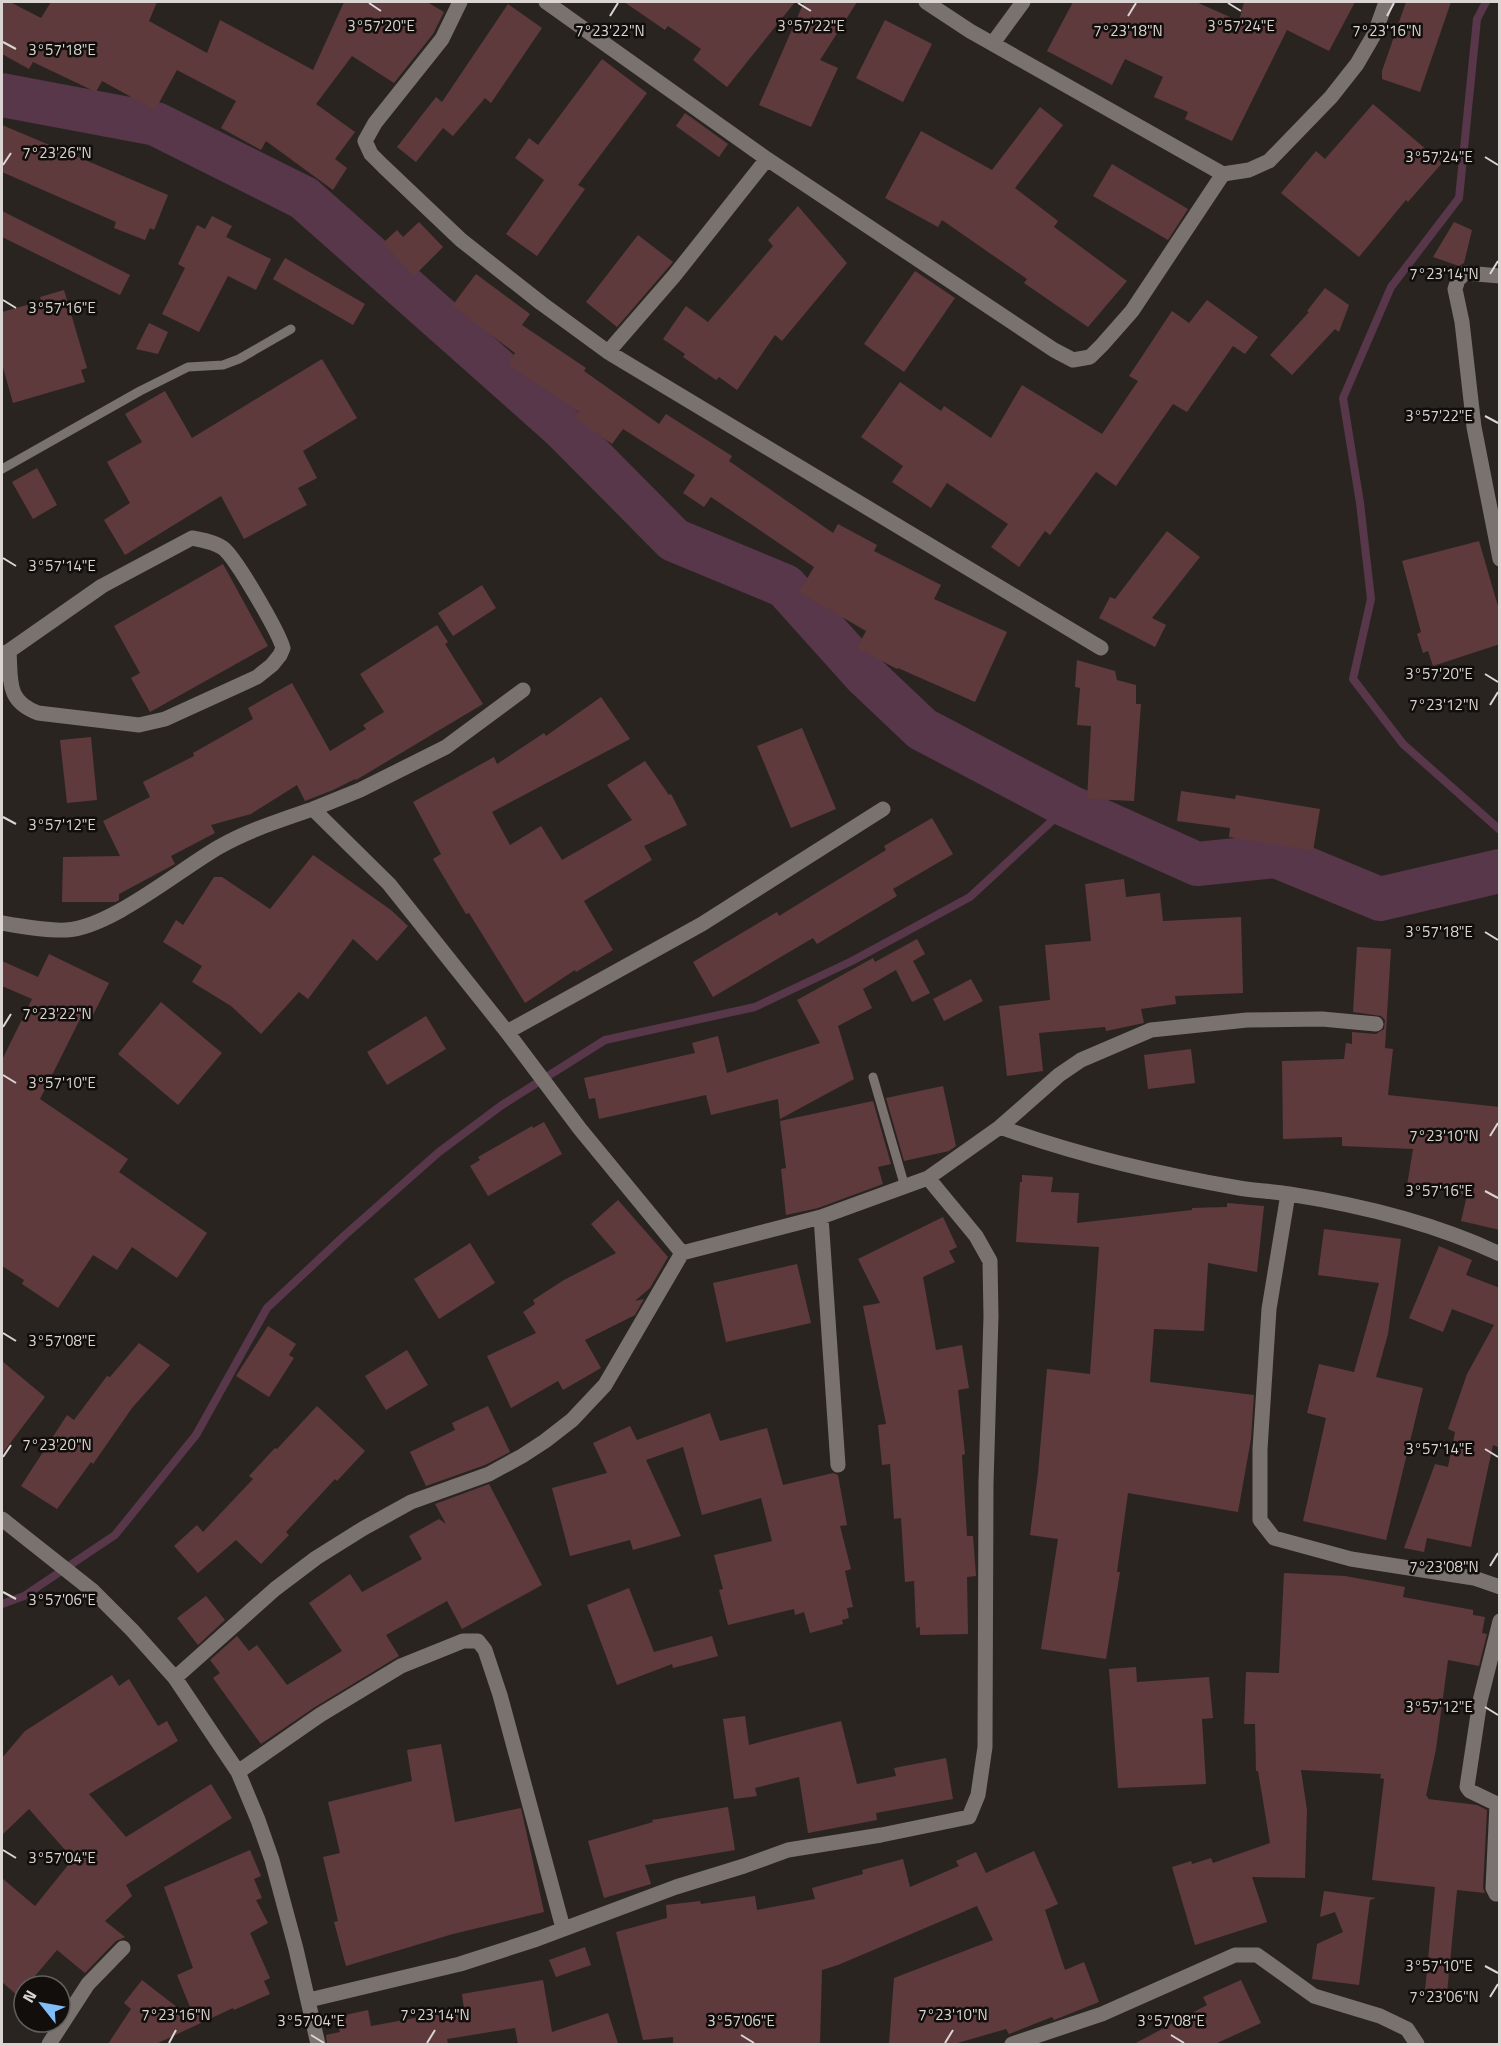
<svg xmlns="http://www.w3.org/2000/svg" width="1501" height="2046" font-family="'Titillium Web',sans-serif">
<rect width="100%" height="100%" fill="#2a2421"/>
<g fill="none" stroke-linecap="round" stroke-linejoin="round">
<path stroke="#573749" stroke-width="8" d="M1486,2L1477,19L1459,198L1391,287L1343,398L1360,503L1371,599L1353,679L1403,744L1500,830
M2,1604L24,1596L115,1535L196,1435L267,1308L345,1235L439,1152L502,1105L605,1040L755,1007L852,961L970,897L1068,806"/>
<path stroke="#573749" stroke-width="44" d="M2,95L156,124L304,198L563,428L674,540L785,586L865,675L922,729L1068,806L1197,864L1276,856L1380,899L1500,871"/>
</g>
<path fill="#5f3a3c" d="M2,2H10L41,18L51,2H157L149,21L207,53L220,20L313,70L344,2H427L444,12L433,34L394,83L352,56L316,104L355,132L335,159L347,168L333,190L266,141L261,150L221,128L236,101L177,70L155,110L102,81L96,92L33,62L29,69L2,54Z
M624,2H795L727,87L693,60L701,49L668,26L665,30Z
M804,2H857L820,60L838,68L811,127L759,105Z
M1073,2H1196L1239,21L1244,2H1355L1329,51L1287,30L1232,141L1185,119L1188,112L1154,97L1163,77L1125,59L1112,85L1047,51Z
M1406,2H1451L1420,92L1382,79V71Z
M508,4L542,28L491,103L485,98L453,136L443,128L416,162L397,147L436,97L442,102Z
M885,20L932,44L903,102L856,78Z
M602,59L647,93L578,185L585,189L537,256L506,234L544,180L515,158L529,138L538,145Z
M1373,104L1442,163L1408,202L1406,200L1359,257L1281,193L1316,151L1325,159Z
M1040,107L1063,125L1015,188L1058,221L1054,227L1127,281L1088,327L1024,283L1027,279L942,220L938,227L885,198L921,131L992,170Z
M685,113L728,144L719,157L676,126Z
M2,125L168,195L154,230L150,228L145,240L114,228L116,222L2,172Z
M1112,164L1188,209L1168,240L1093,196Z
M798,206L847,263L782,341L775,335L737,390L719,377L716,380L683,357L685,354L663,339L686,306L708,322L773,246L768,240Z
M2,211L130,275L120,295L2,237Z
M212,216L232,226L226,237L271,259L256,290L228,276L199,332L162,314L185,268L178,264L197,225L205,229Z
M419,222L443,247L414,276L383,243L397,230L403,237Z
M1454,222L1472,230L1464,263L1459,266L1433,257Z
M638,235L673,262L617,327L586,302Z
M285,258L365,304L353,325L273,279Z
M915,271L955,298L904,372L864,344Z
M476,274L530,314L522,325L586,368L584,371L659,424L666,414L732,456L729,461L833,533L838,524L877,545L874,551L941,585L934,599L1007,632L975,702L898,668L897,669L857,648L866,631L799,592L814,567L711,497L704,507L683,493L695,475L623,429L612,444L575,418L579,412L508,364L515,353L452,306Z
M1325,288L1349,305L1339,332L1335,329L1292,375L1270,355L1309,312L1307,311Z
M64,290L87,368L81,370L85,382L13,403L2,364V312L41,301L40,297Z
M1207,300L1258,337L1245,354L1233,346L1187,412L1173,404L1116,486L1096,472L1050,535L1045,531L1019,567L991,547L1008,524L947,483L931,508L892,482L903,466L861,437L900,382L941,411L944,406L991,438L1022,385L1102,434L1138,381L1129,376L1172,311L1189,323Z
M149,323L168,332L158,354L136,349Z
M322,359L357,418L303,451L317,478L298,488L307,505L244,539L221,496L125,555L104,520L130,503L107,462L142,442L125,414L165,391L192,438Z
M37,468L57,505L33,519L12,482Z
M1167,531L1200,557L1152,618L1166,625L1155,647L1099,618L1110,597L1115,599Z
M1479,541L1500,613V644L1433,666L1428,651L1423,653L1417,634L1421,632L1402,561Z
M223,564L268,646L150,712L131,678L140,673L114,626Z
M482,585L496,608L453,636L438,613Z
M437,625L448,642L445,644L483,704L356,780L355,779L333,790L305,801L297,785L251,814L211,825L215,833L171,856L175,864L119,894V900L116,902H62L63,857L120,856L103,821L150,797L143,782L194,756L193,753L253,719L248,708L292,683L330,751L366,729L363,725L384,712L360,674Z
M1077,660L1115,671L1117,680L1136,685V704H1141L1134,801L1087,799L1091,726L1077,725L1080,688L1075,687Z
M601,697L630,739L492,812L510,845L541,826L562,860L632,820L607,785L645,761L669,795L671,794L687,825L644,846L652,860L584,901L613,950L576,972L575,970L525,1003L469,913L466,914L433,859L441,854L413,802L494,757L497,764L544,733L546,736Z
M802,728L836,809L791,828L757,746Z
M91,737L97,800L67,803L60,740Z
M1181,791L1235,799L1236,795L1320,809L1313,851L1229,837L1230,828L1177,821Z
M932,818L953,854L893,889L897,896L817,944L813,938L713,997L693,962L777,912L779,916L886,850L884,846Z
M313,855L391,910L408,926L377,961L353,939L308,999L299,992L261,1034L231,1006L192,982L202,966L163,942L176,920L183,925L214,877H222L270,909Z
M1124,879L1126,897L1160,893L1163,921L1241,917L1243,993L1175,996L1176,1004L1141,1009L1144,1023L1106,1031L1105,1027L1039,1033L1043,1071L1007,1076L999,1006L1050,1000L1045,945L1091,941L1085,884Z
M917,939L925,954L913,961L930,993L912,1002L896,970L863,989L872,1008L838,1026L854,1079L780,1119L778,1099L711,1115L706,1095L599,1119L595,1098L589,1099L584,1078L695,1053L692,1043L718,1036L727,1073L820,1043L797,1000L873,958L875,962Z
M1357,947L1391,949L1385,1048L1393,1049L1388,1095L1500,1107V1230L1461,1221L1467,1195L1407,1186L1413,1149L1342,1146V1137L1283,1139L1282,1061L1344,1059L1346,1043L1352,1044V1032L1376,1034L1384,1029L1385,1020L1381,1016L1353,1012Z
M49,954L109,983L90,1021L81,1017L40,1099L128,1159L119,1172L207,1233L177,1278L132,1247L117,1270L93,1255L58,1308L22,1284L24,1280L2,1266V1060L32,999L2,986V961L38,977Z
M971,979L983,1001L944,1021L933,999Z
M161,1002L222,1053L178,1105L118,1054Z
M426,1016L446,1049L387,1085L367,1052Z
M1191,1049L1195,1083L1148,1089L1144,1055Z
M943,1086L956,1146L949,1151L904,1161L886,1098Z
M873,1101L891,1164L878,1167L883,1184L818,1208L786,1215L781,1169L786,1168L780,1121Z
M544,1122L562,1154L488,1196L470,1166L480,1160L478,1157L532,1126L533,1128Z
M1022,1175L1053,1177L1051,1192L1079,1193L1077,1223L1192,1210V1208L1227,1207V1203L1264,1206L1257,1272L1208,1263L1204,1331L1154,1329L1150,1382L1254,1395L1251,1439L1238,1512L1128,1493L1117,1572H1120L1106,1659L1041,1649L1058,1539L1030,1535L1038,1473L1047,1369L1090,1374L1099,1247L1016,1242L1020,1182H1022Z
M618,1200L668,1257L650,1288L635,1301L644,1299L635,1315L585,1340L601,1368L563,1390L558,1381L511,1408L487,1356L536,1333L523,1312L535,1304L533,1300L564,1280L616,1253L591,1224Z
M943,1217L957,1247L949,1251L955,1262L923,1277L936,1350L962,1345L969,1388L958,1390L965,1454L962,1455L967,1536H973L976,1576L967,1577L968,1634L920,1635V1627L916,1628L914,1581L905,1582L901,1518L894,1519L890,1464L882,1465L878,1425L886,1424L863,1306L880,1303L858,1259Z
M1324,1229L1401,1239L1388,1334L1376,1377L1423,1388L1386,1540L1303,1521L1326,1418L1307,1413L1319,1364L1354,1372L1379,1283L1318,1275Z
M470,1243L495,1283L439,1319L414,1279Z
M1439,1246L1472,1260L1466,1275L1500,1288V1448L1493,1445L1471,1547L1427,1538L1424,1552L1404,1548L1435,1464L1448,1467L1455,1432L1448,1429L1467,1374L1494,1325L1452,1309L1443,1332L1409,1318Z
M797,1264L811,1323L726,1342L713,1283Z
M268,1326L296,1344L289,1355L294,1358L269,1397L236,1376Z
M139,1343L170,1365L132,1408L93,1464L91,1462L57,1509L21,1486L67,1415L74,1420L107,1376L110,1377Z
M407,1350L428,1385L386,1410L365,1376Z
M2,1361L45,1397L2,1454Z
M317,1406L365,1451L337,1481L335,1479L286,1532L289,1535L261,1564L236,1540L198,1573L174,1546L197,1525L203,1532L253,1479L249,1476L275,1448L277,1449Z
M488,1406L510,1452L485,1465L426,1486L410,1452L455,1430L452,1423Z
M710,1413L720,1441L767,1428L783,1485L833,1473L838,1475L847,1525L840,1526L851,1569L845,1571L853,1607L847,1608L849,1618L842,1620L843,1624L810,1633L804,1612L795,1615L794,1609L728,1625L719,1590L723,1589L714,1555L772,1541L761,1498L702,1515L683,1447L646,1460L681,1536L633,1550L630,1540L570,1556L552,1488L607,1473L593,1443L630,1426L637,1440Z
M489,1484L542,1585L462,1629L447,1601L386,1635L399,1656L315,1707L261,1744L213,1678L220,1673L210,1660L237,1636L249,1651L257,1645L287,1685L342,1651L309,1603L350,1574L362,1592L422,1559L409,1536L439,1519L446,1524L435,1504Z
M1284,1573L1345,1576L1405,1587L1403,1597L1473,1610V1615L1485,1617L1482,1633L1487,1634L1479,1666L1448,1660L1436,1749L1426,1796L1428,1797V1799L1477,1805L1487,1810L1483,1888L1485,1893L1457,1890L1447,1993L1425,1991L1435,1887L1372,1880L1384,1779L1380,1778L1381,1774L1301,1770L1307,1810L1305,1878L1252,1877L1267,1922L1195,1945L1172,1867L1191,1861L1192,1864L1211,1858L1213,1863L1270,1843L1258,1771H1256L1255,1724H1244L1246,1672L1279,1673Z
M629,1588L654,1652L712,1636L718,1656L673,1668L672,1664L617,1685L587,1605Z
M206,1596L225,1620L198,1645L177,1618Z
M1136,1667L1137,1682L1209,1677L1213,1718L1202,1719L1206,1784L1118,1788L1109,1669Z
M112,1675L119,1686L129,1679L158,1726L167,1721L178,1741L89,1794L126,1837L211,1784L232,1818L126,1885L132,1896L105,1921L125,1937L116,1941L85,1973L57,1950L18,1996L2,1982V1878L35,1906L73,1859L29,1809L2,1835V1758L25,1731Z
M745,1716L749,1745L841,1721L857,1784L896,1776L894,1768L946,1758L953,1799L876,1813L877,1820L808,1833L799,1777L755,1788L757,1796L734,1799L723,1719Z
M441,1744L455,1822L521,1808L544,1912L453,1934L346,1966L334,1922L338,1921L323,1857L340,1853L328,1802L412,1781L407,1750Z
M728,1807L735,1850L645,1865L651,1884L604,1898L588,1841L653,1822L652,1820Z
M250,1850L261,1876L254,1879L262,1898L256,1900L268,1923L250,1933L270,1978L264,1981L270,1994L234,2010L233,2008L156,2044H108L131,2009L124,2003L142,1980L196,2022L177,1975L193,1968L164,1887Z
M1034,1851L1058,1904L1045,1910L1065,1970L1084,1962L1099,2002L1054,2020L1052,2017L1009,2034L1006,2029L954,2044H889L894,1978L993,1940L977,1906L838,1965L822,1970L820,2044H673V2037L643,2040L616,1932L667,1918L666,1905L700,1901L701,1904L755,1896L757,1910L815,1899L812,1888L863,1874L862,1870L903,1859L910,1887L959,1866L956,1861L976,1852L986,1873Z
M1324,1891L1376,1898L1370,1900L1359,1985L1312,1979L1317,1944L1343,1932L1335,1912L1320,1917Z
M585,1947L591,1965L556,1977L549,1960Z
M543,1980L552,2032L608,2013L618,2043L518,2044L515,2028L447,2039L448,2044H327L326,2035L340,2032L336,2017L368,2010L371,2026L464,2009L462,1994Z
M1241,1980L1261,2023L1215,2044H1134L1207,2005L1203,1997Z"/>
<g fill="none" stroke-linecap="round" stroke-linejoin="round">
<path stroke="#7a726f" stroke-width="9" d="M2,469L140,391L188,367L223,365L239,359L291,329
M873,1077L905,1187"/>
<path stroke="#7a726f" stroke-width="15" d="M460,2L442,39L375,123L365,141L371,154L383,166L461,240L541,303L608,352L1101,648
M546,2L767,159L1054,350L1073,360L1090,357L1102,345L1132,311L1223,174L1249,170L1269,161L1331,97L1357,64L1375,33L1386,2
M926,2L970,31L1223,174
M993,43L1023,2
M1500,276L1465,273L1458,280L1455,289L1462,322L1474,427L1500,559
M608,352L674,276L767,159
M2,654L9,651L102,586L192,538C203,540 214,542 223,548C236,558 278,631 283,648L280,655L272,665L257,677L165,719L139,725L38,713C6,701 11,681 9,651
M313,809L360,790L446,747L523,690
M2,923C19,926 49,931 66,930C110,928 179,870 219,847C249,830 281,820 313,809L389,884L507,1032L580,1129L682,1253L821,1217L928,1178L1000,1127L1059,1075L1081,1060L1151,1030L1247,1020L1322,1019L1376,1024
M507,1032L702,924L883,809
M1000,1127C1077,1155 1158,1174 1239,1188C1255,1191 1272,1191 1289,1194C1360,1205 1434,1223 1500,1254
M1288,1194L1269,1309L1260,1449V1520L1274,1538L1351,1559L1474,1578L1500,1587
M821,1217L838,1465
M2,1519L93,1591L132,1630L175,1678L238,1772L258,1820L272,1860L296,1949L318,2044
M1500,1621L1480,1701L1467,1787L1470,1791L1497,1804L1493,1888L1496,1894H1500
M175,1678L275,1589L316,1558L364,1528L411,1502L489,1474L522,1456L545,1441L572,1420L605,1385L682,1253
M238,1772L320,1715L401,1666L463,1641H478L485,1650L500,1695L563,1928
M309,2000L460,1964L537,1939L676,1887L744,1866L788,1850L881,1835L969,1817L978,1795L985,1747L986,1483L991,1316L990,1261L976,1236L928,1178
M49,2044L88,1984L123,1948
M1012,2044L1102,2014L1235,1955H1257L1314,1996L1380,2016L1407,2029L1417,2044"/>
</g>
<path fill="none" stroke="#dad5d3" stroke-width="2" d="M369,3L381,11M798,3L811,11M1228,3L1241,11M610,16L618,3M1128,16L1136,3M1387,16L1394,3M3,42L16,49M1485,157L1498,165M3,165L11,153M1490,274L1498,261M3,300L16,308M1485,416L1498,423M3,558L16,566M1485,674L1498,682M1490,705L1498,692M3,817L16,824M1485,932L1498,940M3,1027L11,1014M3,1075L16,1083M1490,1136L1498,1123M1485,1191L1498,1198M3,1333L16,1341M1485,1449L1498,1457M3,1457L11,1445M1490,1566L1498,1553M3,1592L16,1599M1485,1707L1498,1715M3,1850L16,1858M1485,1966L1498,1973M1490,1997L1498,1984M311,2035L324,2043M741,2035L754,2043M1171,2035L1184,2043M169,2043L176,2030M427,2043L435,2030M945,2043L953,2030"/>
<g font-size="15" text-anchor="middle" fill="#dad5d3" stroke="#110e0c" stroke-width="5" stroke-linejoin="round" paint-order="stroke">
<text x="381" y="31">3°57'20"E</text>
<text x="811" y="31">3°57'22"E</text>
<text x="1241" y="31">3°57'24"E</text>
<text x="610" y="36">7°23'22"N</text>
<text x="1128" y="36">7°23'18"N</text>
<text x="1387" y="36">7°23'16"N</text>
<text x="62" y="55">3°57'18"E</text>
<text x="57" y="158">7°23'26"N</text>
<text x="1439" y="162">3°57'24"E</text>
<text x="1444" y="279">7°23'14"N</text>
<text x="62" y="313">3°57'16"E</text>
<text x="1439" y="421">3°57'22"E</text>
<text x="62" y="571">3°57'14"E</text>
<text x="1439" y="679">3°57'20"E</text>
<text x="1444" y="710">7°23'12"N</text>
<text x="62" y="830">3°57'12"E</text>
<text x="1439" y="937">3°57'18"E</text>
<text x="57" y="1019">7°23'22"N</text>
<text x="62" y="1088">3°57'10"E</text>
<text x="1444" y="1141">7°23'10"N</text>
<text x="1439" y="1196">3°57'16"E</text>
<text x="62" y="1346">3°57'08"E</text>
<text x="57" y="1450">7°23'20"N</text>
<text x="1439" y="1454">3°57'14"E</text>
<text x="1444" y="1572">7°23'08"N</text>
<text x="62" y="1605">3°57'06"E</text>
<text x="1439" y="1712">3°57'12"E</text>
<text x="62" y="1863">3°57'04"E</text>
<text x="1439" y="1971">3°57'10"E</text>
<text x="1444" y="2002">7°23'06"N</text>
<text x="176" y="2020">7°23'16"N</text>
<text x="435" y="2020">7°23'14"N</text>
<text x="953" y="2020">7°23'10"N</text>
<text x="311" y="2026">3°57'04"E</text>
<text x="741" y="2026">3°57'06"E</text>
<text x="1171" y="2026">3°57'08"E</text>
</g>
<rect width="1501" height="2046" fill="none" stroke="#dad5d3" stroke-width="6"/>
<g transform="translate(42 2004) rotate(301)"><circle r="28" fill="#110e0c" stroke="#615e5c" stroke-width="1.5"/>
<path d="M0-4.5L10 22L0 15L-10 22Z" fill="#81bdfa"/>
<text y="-9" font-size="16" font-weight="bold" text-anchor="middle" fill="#dad5d3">N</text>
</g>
</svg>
